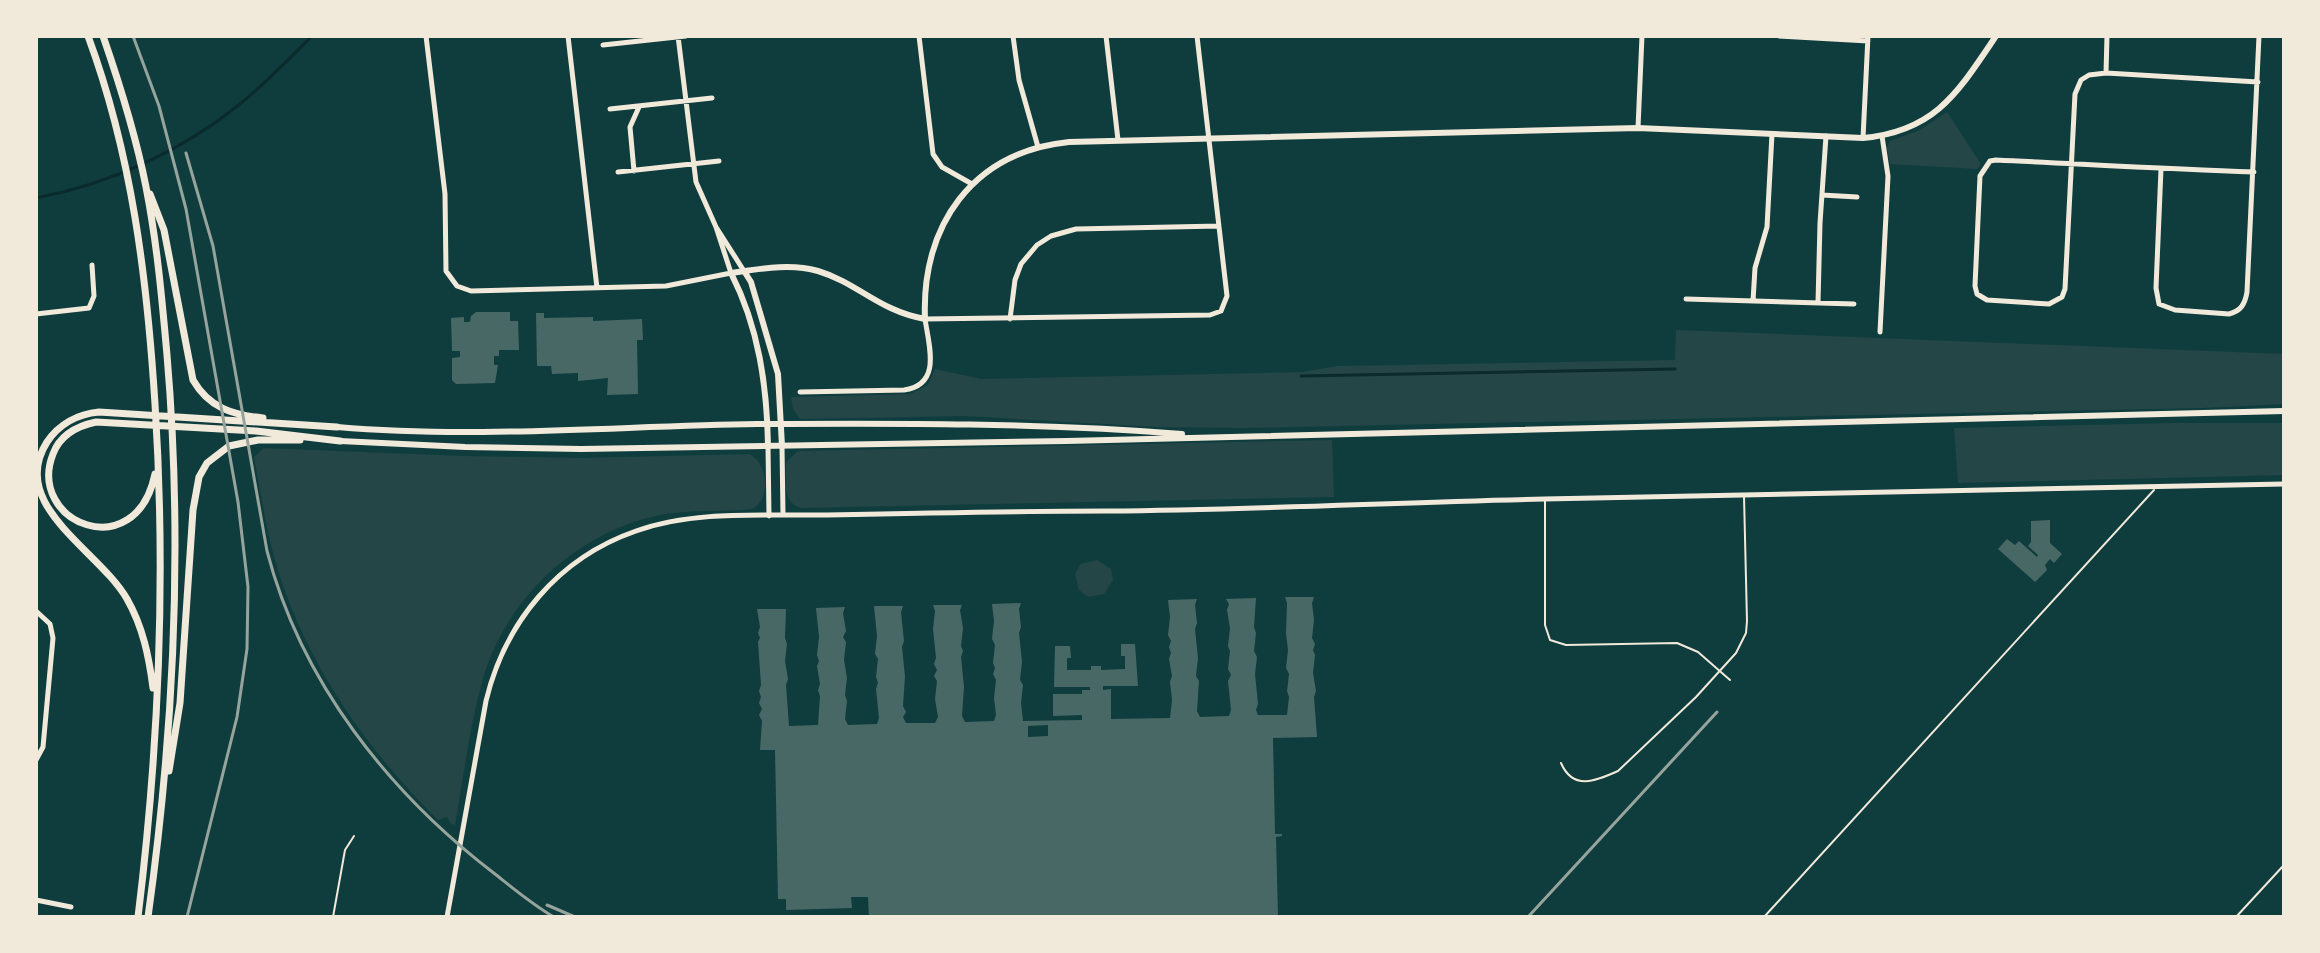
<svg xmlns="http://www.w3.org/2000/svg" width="2320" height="953" font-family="Overpass,sans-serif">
<rect width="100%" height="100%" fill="#0f3d3e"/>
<path fill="#244646" d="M1947,112L1981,164L1977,169L1890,164L1887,148L1890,141L1920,130Z
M1676,330L2284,354V404L2203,408L1242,428L1157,427L965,416L800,419L793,409L791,397L910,394L928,385L935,369L981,379L1302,372L1338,366L1675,360Z
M2174,423H2284V475L1958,483L1954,428Z
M1332,440L1334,497L802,508C781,503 786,480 786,462L798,451Z
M264,448L462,456L581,458L749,454C768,463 772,498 752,509C720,512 687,509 655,516C575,535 509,596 484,675C470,723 464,775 455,825L451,824L447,817L438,820C363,746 301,656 273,553C265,522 260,489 254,457Z
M1097,560L1111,569L1113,580L1104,594L1088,597L1079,590L1075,574L1081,564Z"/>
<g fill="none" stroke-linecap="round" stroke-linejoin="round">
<path stroke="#0a2a2b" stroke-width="3" d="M36,198C110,184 182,151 240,104C266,83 289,59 312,36
M1301,376L1675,369"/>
</g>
<path fill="#486865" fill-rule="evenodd" d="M476,312H510V321H518L519,350H499V356H494V365H498L495,383L456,384L452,380V358L460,357V351H452L451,318L464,317V322H470L471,316Z
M536,313H544V318L593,317V321L642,319L643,340H637L638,394L607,395L608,378L578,381V373L552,374L551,366H537Z
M2050,520V543L2062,554L2054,563L2050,559L2045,565L2047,570L2035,582L1998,549L2007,539L2015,545L2019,541L2037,557L2038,555L2028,546L2031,542V521Z
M1285,597H1314L1312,603L1314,620L1312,638L1315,644L1313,650L1315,655L1313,673L1316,691L1314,697L1317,737L1273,738L1275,834H1282V836L1276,837L1278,917H869L868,897H851L852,908L786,910V899H778L775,750H760L762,721L759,715L762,709L759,703L761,697L759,691L761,685L758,642L760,638L758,633L760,627L757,609H786L785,638L787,644L785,661L788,679L786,685L789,726L818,725L820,696L818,690L820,684L817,666L819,661L817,655L819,637L816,608L845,607L843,613L846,631L843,637L846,642L844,660L847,678L845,695L847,701L845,719L848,725L877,724L879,718L876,689L878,683L876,677L878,659L875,654L877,636L874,606H903L901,612L904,641L902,647L905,676L903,706L906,712L903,717L906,723H935L938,717L935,699L937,681L934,676L937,670L934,664L936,658L933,629L935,611L933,605H962L960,610L963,628L961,646L963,651L961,657L964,687L962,716L965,722L994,721L996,715L994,698L996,680L993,674L995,668L993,663L995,645L992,639L994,621L992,604L1021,603L1019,609L1021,627L1019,633L1022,662L1020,680L1023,685L1021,703L1023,721L1082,720V715L1053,716V694H1082V690H1090V687H1054L1055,646H1070L1071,658H1067V670H1091V666H1101V670L1125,669V656H1121V644H1135L1138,686H1103V690L1111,689V719L1170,718L1172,700L1170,682L1172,676L1169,659L1171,653L1169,647L1171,641L1168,635L1170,617L1168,600L1197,599L1195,605L1197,623L1195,629L1198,658L1196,676L1199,681L1197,711L1200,717L1229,716L1231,710L1228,681L1231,675L1228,669L1230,651L1228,646L1230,628L1227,610L1229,604L1226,599L1256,598L1254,627L1256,633L1254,651L1257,657L1255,674L1258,704L1256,710L1258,715H1287L1289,697L1287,691L1289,674L1286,668L1288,650L1286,633L1287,603ZM1048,725V736L1028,737V726Z"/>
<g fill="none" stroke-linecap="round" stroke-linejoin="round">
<path stroke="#f1e9da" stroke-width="2" d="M1545,500V625L1550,640L1566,645L1677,643L1698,652L1730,680
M1561,763C1573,791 1596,781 1618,771L1696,697L1736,653L1746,633L1747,621L1744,496
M333,917L345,850L354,836
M1764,917L2154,490
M2236,917L2284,865"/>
<path stroke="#f1e9da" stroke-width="5" d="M426,36L445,194L446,271L457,286L471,291L666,286L731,273L716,227
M568,36L597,288
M678,36L696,182L716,227L744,271
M919,36L933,154L942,167L972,184
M1013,36L1019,80L1038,147
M1106,36L1118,140
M1779,36L1868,41
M603,45L686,36
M2106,73L2107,36
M610,109L712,98
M1638,128L1642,36
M1863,138L1868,36
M2161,169L2156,288L2159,304L2175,310L2229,314C2241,311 2245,304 2247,292L2259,36
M634,171L630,127L639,107
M618,172L719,161
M2254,172C2168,169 2082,164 1996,160L1990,161L1980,176L1975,286L1977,294L1987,300L2049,304L2062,297L2065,289L2075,94L2081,80L2089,75L2106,73L2258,82
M1822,195L1857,197
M1686,299L1854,304
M1753,301L1755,268L1767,227L1772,134
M1818,303L1820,223L1826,136
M36,314L89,308L94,296L92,265
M1010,319L1015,280L1021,264L1037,245L1051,236L1076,229L1219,226
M1880,332L1888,176L1882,136
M800,392L904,390C942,385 929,346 925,319L1210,315L1221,311L1227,296L1197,36
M768,446L769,516
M782,446L783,515
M36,611L50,624L53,638L43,747L36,760
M36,900L71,907
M447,917L486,701C505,622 558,558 636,531C694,510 763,516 824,515C919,513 1013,511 1108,511C1254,510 1399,502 1544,499C1791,493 2037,490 2284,484"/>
<path stroke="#f1e9da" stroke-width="6" d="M744,271L751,282L778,374L782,446
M768,446C767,386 759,328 731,273C759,269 790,263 818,271C858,283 879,311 925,319C921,226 972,152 1069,142L1638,128L1863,138C1936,131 1958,92 1996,36"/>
<path stroke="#f1e9da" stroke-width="6" d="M337,427C477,439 617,426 757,424C899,423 1040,423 1182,434
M340,441L465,447L581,449L1067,441L2284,411"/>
<path stroke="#f1e9da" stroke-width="7" d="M88,36C132,155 147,278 155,404C166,574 159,747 138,917
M103,36C120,85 136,136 146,187C157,243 162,299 167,355C183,542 174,732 148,917
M150,194L164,230L193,380C209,408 233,415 263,418
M155,474C136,567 26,523 53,454C60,435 77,426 96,422L256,431L340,441
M153,688C149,657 143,627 127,599C99,550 7,505 47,442C59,424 78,414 99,412L337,427
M169,771L180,703L193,510L199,477L207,463L229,446L258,440H300"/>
<path stroke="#97a49c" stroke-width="3" d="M133,36L159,106L186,209L238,502L248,587L247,649L237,717L187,917
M186,153L213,246L267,551C301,682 389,793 495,874C514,889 533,905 554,917
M547,905L575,917
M1528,917L1717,712"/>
</g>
<rect width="2320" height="953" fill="none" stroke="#f1e9da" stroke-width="76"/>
</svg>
